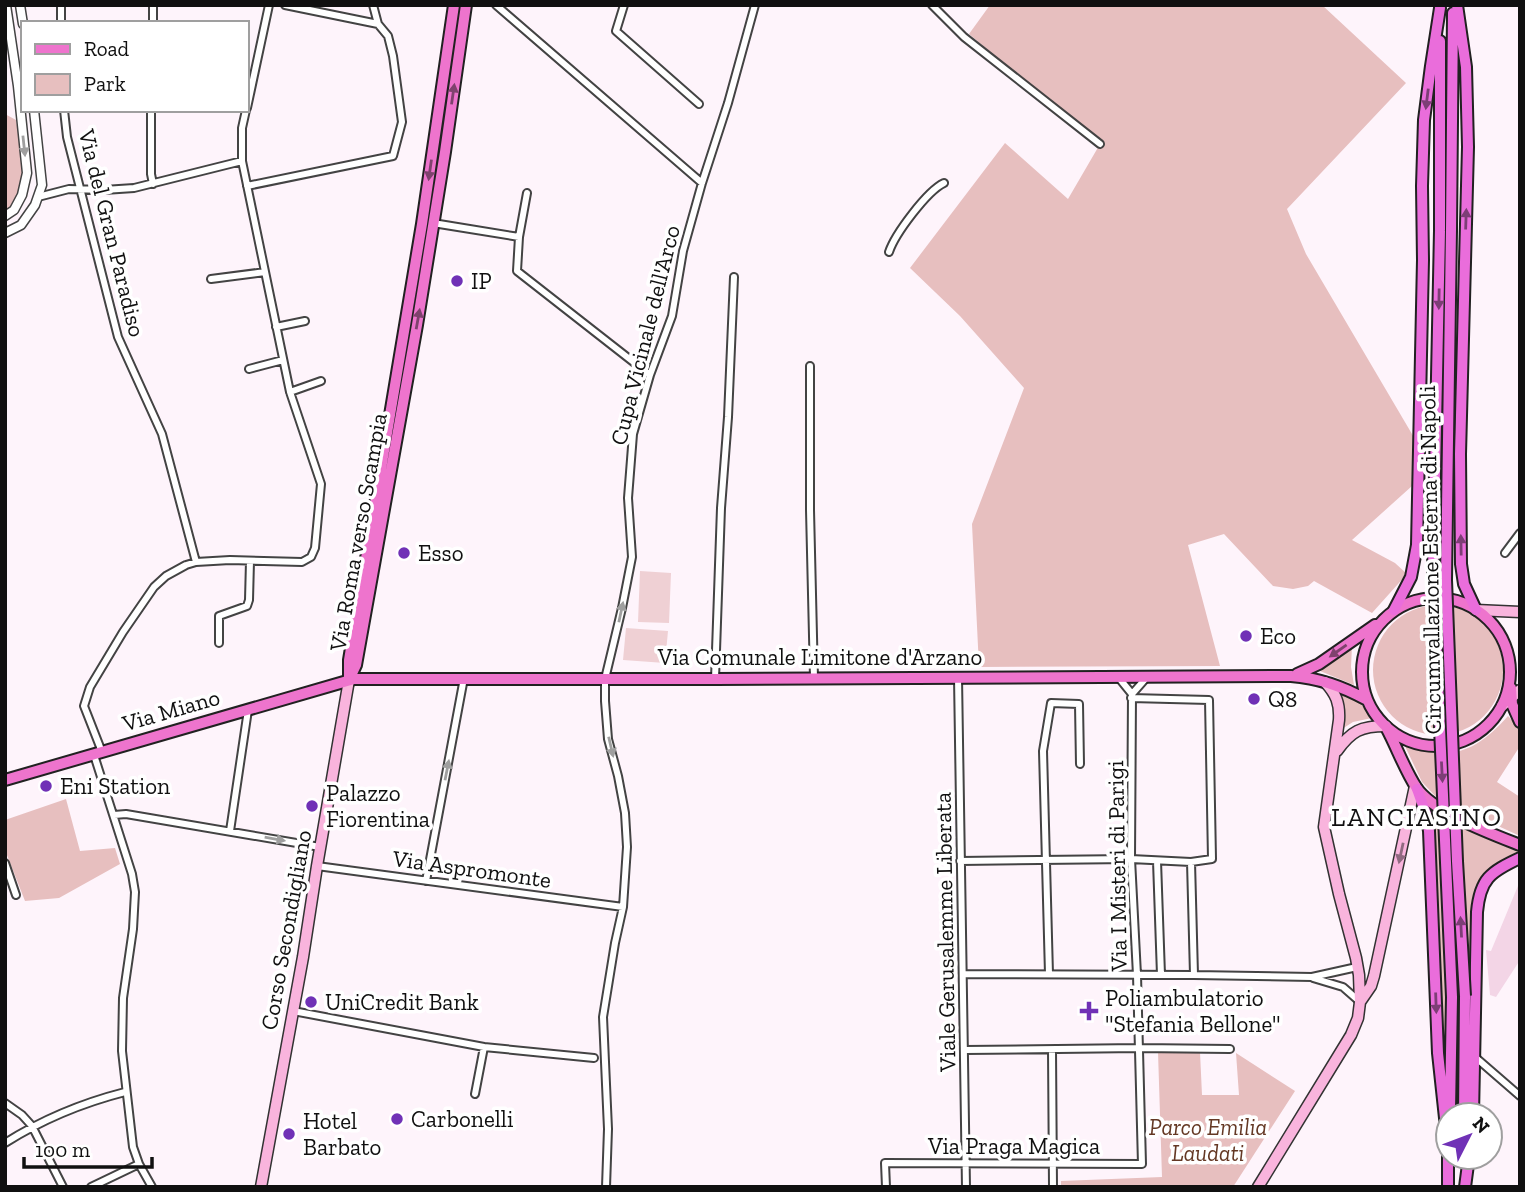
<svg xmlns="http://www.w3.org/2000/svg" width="1525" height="1192" font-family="'Zilla Slab',serif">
<rect width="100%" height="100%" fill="#fef4fb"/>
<path fill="#f3d5e6" d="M1520,881V960L1496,997L1490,995L1486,950L1491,951Z"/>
<path fill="#e7bfbf" d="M990,5H1322L1406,83L1287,209L1306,254L1432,468L1352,540L1395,563L1407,574L1372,613L1314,581L1308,586L1293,589L1273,586L1224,534L1188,545L1220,666L979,667L972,524L1024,388L960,316L910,268L1005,143L1068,199L1100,144L969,34Z
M5,114L16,120L26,179L20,198L5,216Z
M1373 670a65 65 0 1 1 130 0a65 65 0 1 1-130 0Z
M1352,646L1351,667L1354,685L1320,671Z
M1340,691C1354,698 1364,704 1372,718L1353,722L1342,729L1344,707Z
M1508,716L1520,729V746L1497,782L1520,797V836L1474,815L1449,805L1438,799L1422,782L1404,744C1450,762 1475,753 1508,716Z
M66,799L80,851L115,848L120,864L59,898L25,901L5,850V820Z
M1432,814L1519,852C1499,862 1489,869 1476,888L1469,1075H1443Z
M1158,1052H1200L1202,1095H1239L1236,1053L1295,1091L1233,1187H1061V1181L1162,1177Z"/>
<path fill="#efd0d4" d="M640,571L671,573L669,623L638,622Z
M626,628L668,631L665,663L623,660Z"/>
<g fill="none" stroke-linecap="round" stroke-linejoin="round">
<g stroke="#434343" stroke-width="10">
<path id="minor" d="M153,5V23
M285,5L378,24L373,5
M496,5L702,183
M624,5L616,31L699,104
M932,5L964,37L1100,144
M61,23V5
M247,108L269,5
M64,110L67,137L118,337L162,434L196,562
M151,110V174L153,184
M247,186L393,156L402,122L393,56L388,36L378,24
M38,197L69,189L104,190L134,188L242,161
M433,223L519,237L517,271L650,375
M519,237L527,193
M889,252C895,234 927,191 944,183
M211,279L265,272
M276,327L305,321
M810,366V510L814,678
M249,369L283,360
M290,392L321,381
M1505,553L1520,533
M219,643V616L247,606L249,600L250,561
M958,677L966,1187
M715,679L721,508L728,417L734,277
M1132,694L1147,677
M1131,698L1209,700L1212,859L1191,862L1194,975
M102,752L84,706L90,687L123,632L154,587L166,576L186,565L196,562L230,560L302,562L311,557L315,548L321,484L290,392L252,209L242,161V128L246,110
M94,755L132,874L135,892L133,929L123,998L122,1051L133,1147L139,1164L152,1187
M114,815L126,814L320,847
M230,831L248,710
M960,861L1131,859L1191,862
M1157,861L1161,975
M5,863L16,895
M317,866L623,907
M426,881L464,678
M963,974L1194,975L1312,977L1357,967
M1049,974L1043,751L1051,703L1079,704L1080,764
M1313,978L1343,987L1359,1001
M293,1011L484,1047L594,1058
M965,1050L1139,1048L1230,1049
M1052,1050L1053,1187
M1475,1057L1520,1096
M475,1094L484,1047
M5,1103L22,1115L32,1126L63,1187
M5,1143C43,1119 82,1103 125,1092
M91,1187L139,1164
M606,1187L608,1129L603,1017L615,943L623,907L627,847L625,813L618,776L608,739L605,701V679L622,608L632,557L628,498L633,434L650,375L672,316L683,251L702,183L728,103L755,5
M886,1187L885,1163L1142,1164L1137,975L1131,859L1132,694L1119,678"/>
</g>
<g stroke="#434343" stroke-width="11">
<path id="tertiary" d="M20,5L23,24
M5,216L14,210L22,195L27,173L18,86L6,5
M5,233L21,225L35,205L42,185L34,110"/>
</g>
<g stroke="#323232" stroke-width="13">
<path id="secondary" d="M1476,610L1520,612
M1502,706L1520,690
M1337,751C1351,731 1361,726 1386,726
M1360,1002L1371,986L1374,976L1415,786
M261,1187L303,957L317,866L349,680
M1258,1187L1351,1035L1358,1018L1360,1002L1359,975L1356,958L1339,894L1324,827L1339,720C1340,703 1336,694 1325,682"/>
</g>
<g stroke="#212121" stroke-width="14">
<path id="primary" d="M1362 672a74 74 0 1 1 148 0a74 74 0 1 1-148 0Z
M1297,674L1319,664L1375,625
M349,677V660L422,224L454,5
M349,680L356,665L417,325L445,152L466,5
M1511,688L1512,704L1520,722
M1387,729C1397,748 1405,770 1416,787C1432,812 1492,834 1520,845
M5,780L354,679H715L1291,676C1319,678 1342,686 1367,700"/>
</g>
<g stroke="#212121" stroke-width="14">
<path id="trunk" d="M1457,5L1466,67L1468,147L1460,454L1461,564L1464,584L1476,610
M1451,230L1453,13
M1440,231V41
M1394,610L1411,577L1417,545L1423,260L1422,186L1424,120L1431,66L1440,8
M1417,789L1426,814L1429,831L1438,1053L1448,1146
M1450,1110L1452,997
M1464,1115L1465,996
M1473,1115L1477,912C1480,879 1490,872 1520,858
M1448,1187V1157
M1465,1187L1469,1157"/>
</g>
<use href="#minor" stroke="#fff" stroke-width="6"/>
<use href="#tertiary" stroke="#fff" stroke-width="8"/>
<use href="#secondary" stroke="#f9b4dd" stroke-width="10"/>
<use href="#primary" stroke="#ee74cd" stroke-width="10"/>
<use href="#trunk" stroke="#ea6ddb" stroke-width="10"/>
<g stroke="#212121" stroke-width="14" stroke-linecap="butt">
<path id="trunk-bridge" d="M1451,230L1446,580L1457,861L1465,996
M1440,231L1433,571L1452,997"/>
</g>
<use href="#trunk-bridge" stroke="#ea6ddb" stroke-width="10"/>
</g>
<defs><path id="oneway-solid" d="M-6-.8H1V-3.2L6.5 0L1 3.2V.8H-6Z" transform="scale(1.75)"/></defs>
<g fill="#7f426e">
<use href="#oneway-solid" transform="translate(453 94) rotate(-82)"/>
<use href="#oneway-solid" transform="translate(430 170) rotate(98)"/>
<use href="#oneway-solid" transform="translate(418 319) rotate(-80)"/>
<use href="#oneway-solid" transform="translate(1338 651) rotate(145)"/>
</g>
<g fill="#7d3e76">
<use href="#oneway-solid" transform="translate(1427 99) rotate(97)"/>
<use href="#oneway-solid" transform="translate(1466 219) rotate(-88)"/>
<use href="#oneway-solid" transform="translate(1439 299) rotate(91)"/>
<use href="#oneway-solid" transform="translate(1461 545) rotate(-91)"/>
<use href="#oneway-solid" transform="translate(1442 772) rotate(87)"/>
<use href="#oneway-solid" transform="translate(1461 927) rotate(-93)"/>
<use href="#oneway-solid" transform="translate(1436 1003) rotate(88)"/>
</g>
<g fill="#9f9f9f">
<use href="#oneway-solid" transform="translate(24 146) rotate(84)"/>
<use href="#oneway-solid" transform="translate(621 612) rotate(-78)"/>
<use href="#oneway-solid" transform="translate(611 747) rotate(77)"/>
<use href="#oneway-solid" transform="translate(447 770) rotate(-79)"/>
<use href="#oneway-solid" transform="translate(275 839) rotate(10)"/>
</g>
<use fill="#906a81" href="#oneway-solid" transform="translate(1401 853) rotate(102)"/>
<g fill="#7031b6" stroke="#fff" stroke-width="2.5">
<circle cx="457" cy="281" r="7"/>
<circle cx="404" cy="553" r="7"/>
<circle cx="1246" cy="636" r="7"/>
<circle cx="1254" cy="699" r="7"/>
<circle cx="46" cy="786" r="7"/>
<circle cx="312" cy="806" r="7"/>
<circle cx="311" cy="1002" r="7"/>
<path d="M1085.5 1000.5h7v7h7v7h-7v7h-7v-7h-7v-7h7z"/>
<circle cx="397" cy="1119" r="7"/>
<circle cx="289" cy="1134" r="7"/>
</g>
<g text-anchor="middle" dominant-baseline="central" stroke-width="7" stroke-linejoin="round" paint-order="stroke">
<g font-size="23" fill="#101010" stroke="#fff">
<text transform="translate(112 233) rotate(76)">Via del Gran Paradiso</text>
<text transform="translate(645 335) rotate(-76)">Cupa Vicinale dell'Arco</text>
<text transform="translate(358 532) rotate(-80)">Via Roma verso Scampia</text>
<text transform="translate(1430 560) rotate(-91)">Circumvallazione Esterna di Napoli</text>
<text x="820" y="657">Via Comunale Limitone d'Arzano</text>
<text transform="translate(171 710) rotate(-16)">Via Miano</text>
<text transform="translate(1117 866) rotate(-91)">Via I Misteri di Parigi</text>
<text transform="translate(472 869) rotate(8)">Via Aspromonte</text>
<text transform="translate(286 930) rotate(-80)">Corso Secondigliano</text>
<text transform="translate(945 932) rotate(-91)">Viale Gerusalemme Liberata</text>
<text x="1014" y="1146">Via Praga Magica</text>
</g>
<g font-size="23" fill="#101010" stroke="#fff" text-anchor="start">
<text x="471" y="281">IP</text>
<text x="418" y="553">Esso</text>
<text x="1260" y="636">Eco</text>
<text x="1268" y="699">Q8</text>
<text x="60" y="786">Eni Station</text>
<text x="326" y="793">Palazzo<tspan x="326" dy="26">Fiorentina</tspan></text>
<text x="1105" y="998">Poliambulatorio<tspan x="1105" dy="26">"Stefania Bellone"</tspan></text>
<text x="325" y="1002">UniCredit Bank</text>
<text x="411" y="1119">Carbonelli</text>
<text x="303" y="1121">Hotel<tspan x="303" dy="26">Barbato</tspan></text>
</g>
<g font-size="23" font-style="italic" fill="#643824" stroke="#fff">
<text x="1208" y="1127">Parco Emilia<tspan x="1208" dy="26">Laudati</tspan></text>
</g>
<g font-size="26" letter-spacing="2" fill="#101010" stroke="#fff">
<text x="1417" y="817">LANCIASINO</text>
</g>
</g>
<rect width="1525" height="1192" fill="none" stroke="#101010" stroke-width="14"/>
<rect x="21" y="21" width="228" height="91" fill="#ffffff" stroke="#9f9f9f" stroke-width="2"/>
<rect x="35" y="44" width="35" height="10" fill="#ee74cd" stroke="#9f9f9f" stroke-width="2"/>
<text x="84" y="56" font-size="21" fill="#101010">Road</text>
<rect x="35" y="74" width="35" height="21" fill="#e7bfbf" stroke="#9f9f9f" stroke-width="2"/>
<text x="84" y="91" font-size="21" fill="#101010">Park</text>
<g transform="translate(1469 1136) rotate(48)"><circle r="33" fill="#ffffff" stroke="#9f9f9f" stroke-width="2"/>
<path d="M0-5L12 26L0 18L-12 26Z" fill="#7031b6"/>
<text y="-10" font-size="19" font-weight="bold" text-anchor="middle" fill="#101010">N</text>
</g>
<path d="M24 1157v10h128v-10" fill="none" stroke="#101010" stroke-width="3.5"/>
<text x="35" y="1157" font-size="21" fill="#101010" stroke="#ffffff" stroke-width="5" paint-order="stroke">100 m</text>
</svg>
